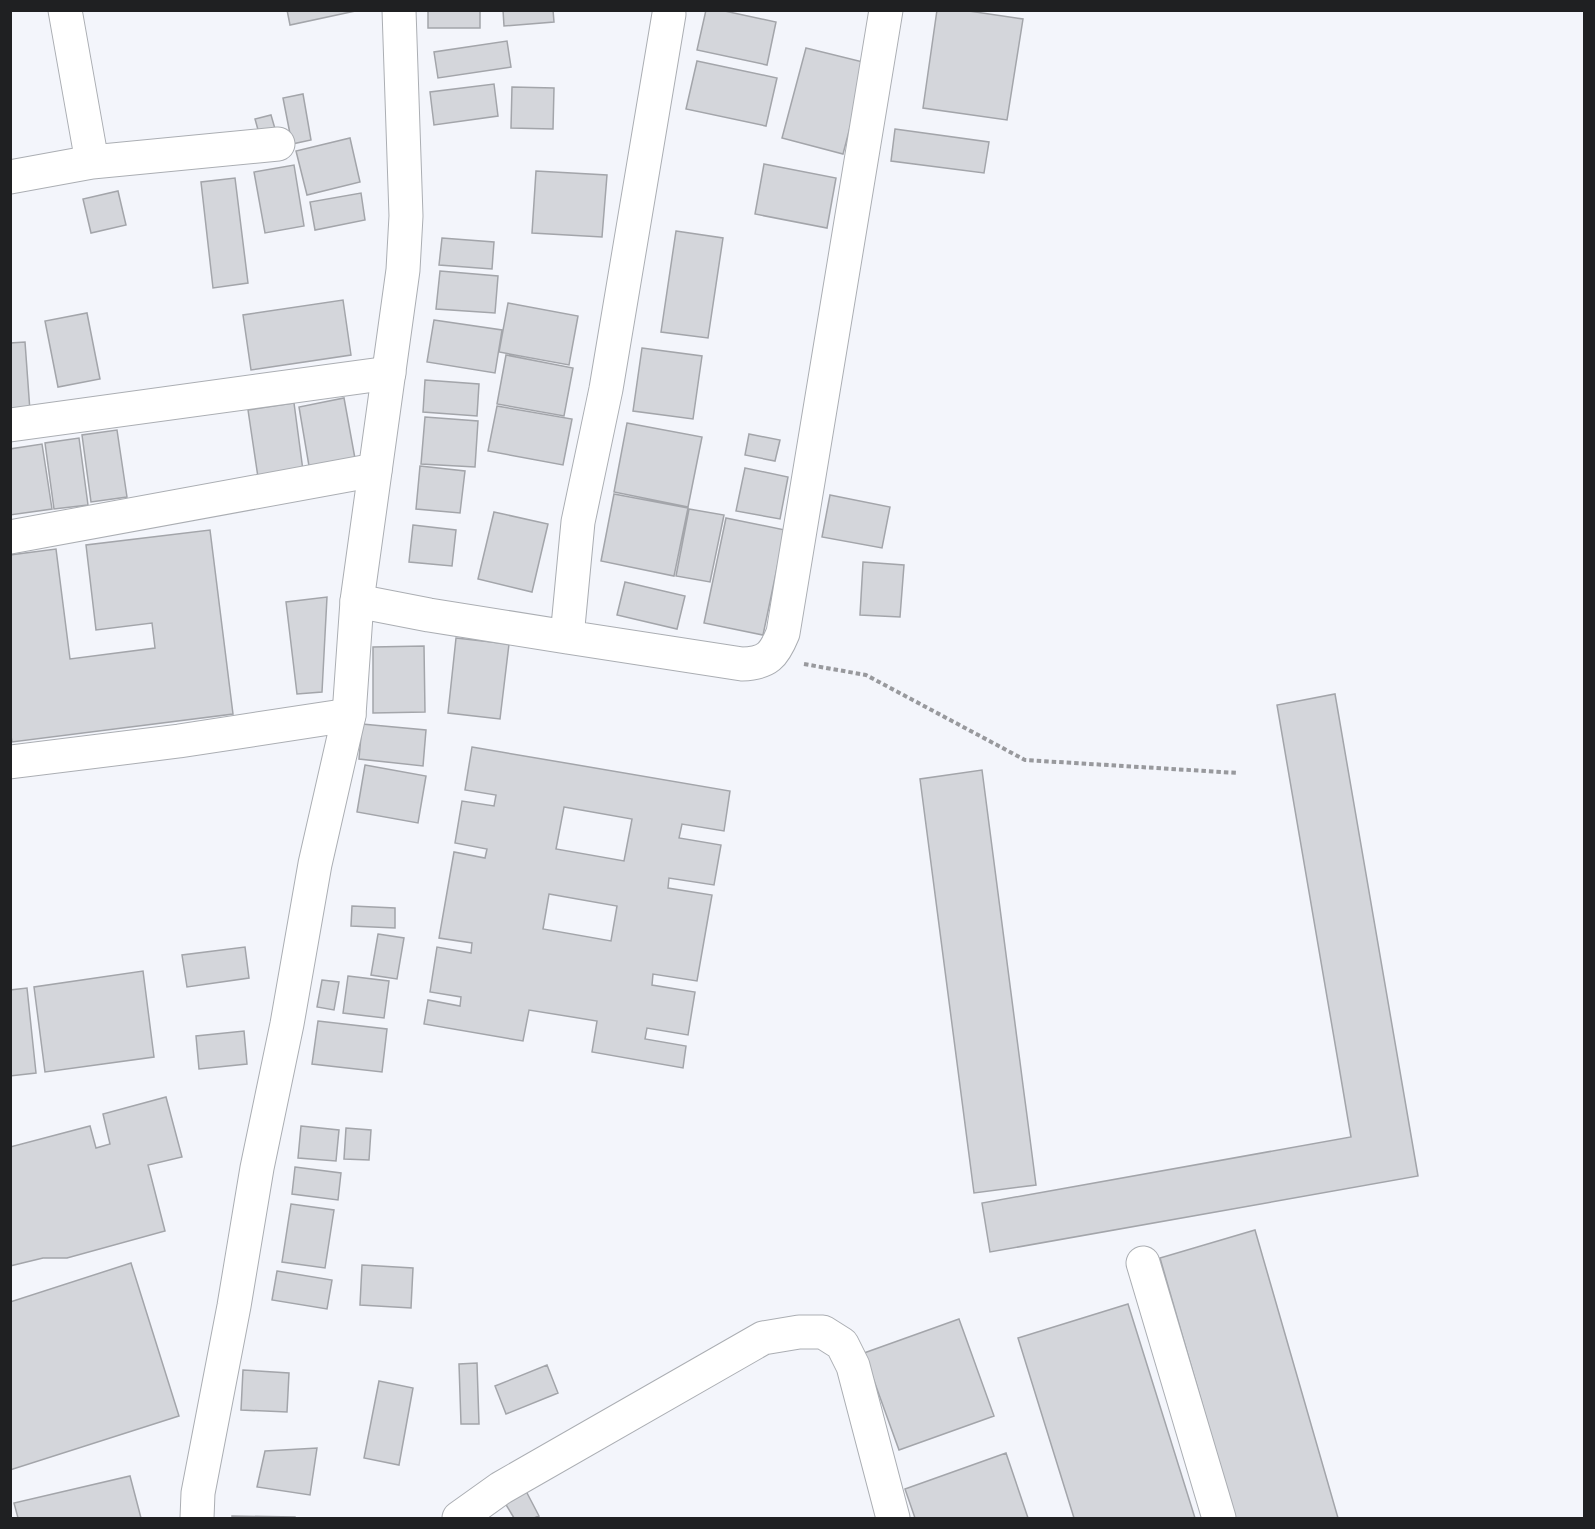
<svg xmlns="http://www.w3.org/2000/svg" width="1595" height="1529" font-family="'Source Sans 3',sans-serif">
<rect width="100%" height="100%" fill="#f3f5fb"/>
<path fill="#d4d6db" stroke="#a3a5aa" stroke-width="1.5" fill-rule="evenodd" d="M287,10H360L290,25Z
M428,10H480V28H428Z
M503,10H553L554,22L504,26Z
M706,10H720L776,22L767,65L697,50Z
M937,10H962L1023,19L1007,120L923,108Z
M507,41L511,67L438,78L434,52Z
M806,48L867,63L843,154L782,138Z
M697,61L777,78L766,126L686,109Z
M494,84L498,116L434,125L430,92Z
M512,87L554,88L553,129L511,128Z
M303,94L311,140L292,144L283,98Z
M271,115L278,139L262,144L255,119Z
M895,129L989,142L984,173L891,161Z
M350,138L360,182L307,195L296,151Z
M764,164L836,178L827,228L755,214Z
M294,165L304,226L265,233L254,172Z
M536,171L607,175L602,237L532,233Z
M235,178L248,283L213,288L201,182Z
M118,191L126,225L91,233L83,199Z
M361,193L365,220L315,230L310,202Z
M676,231L723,238L708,338L661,332Z
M442,238L494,242L492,269L439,265Z
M440,271L498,276L495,313L436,309Z
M343,300L351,355L251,370L243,315Z
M508,303L578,316L569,365L499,352Z
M87,313L100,379L58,387L45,321Z
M434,320L502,330L495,373L427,362Z
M25,342L30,411L10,412V343Z
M642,348L702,356L693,419L633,411Z
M506,355L573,368L564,416L497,404Z
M425,380L479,384L477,416L423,412Z
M344,398L356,464L310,472L299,407Z
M294,403L304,478L259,484L248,410Z
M497,406L572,419L563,465L488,451Z
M425,417L478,421L475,467L421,464Z
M627,423L702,437L688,507L614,492Z
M117,430L127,497L91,502L82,435Z
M749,434L780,440L775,461L745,455Z
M79,438L88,505L54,509L45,443Z
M42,444L52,509L10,515V449Z
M420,466L465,471L460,513L416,509Z
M745,468L788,477L780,519L736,511Z
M614,494L688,508L674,576L601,561Z
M830,495L890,507L882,548L822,537Z
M689,509L724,515L710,582L676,576Z
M494,512L548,524L532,592L478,579Z
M726,518L785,530L763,635L704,623Z
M413,525L456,530L452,566L409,562Z
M210,530L233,714L12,742L10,730V555L56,549L70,659L155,648L152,623L96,630L86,545Z
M863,562L904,565L900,617L860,615Z
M625,582L685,596L677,629L617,615Z
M327,597L322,692L297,694L286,602Z
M456,638L509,644L500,719L448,713Z
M424,646L425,712L373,713V647Z
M1335,694L1418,1176L990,1252L982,1203L1351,1137L1277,705Z
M362,724L426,730L423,766L359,759Z
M472,747L730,791L724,831L682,824L679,838L721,845L714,885L669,878L668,888L712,895L697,981L653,974L652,985L695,992L688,1035L647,1028L645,1039L686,1046L683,1068L592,1052L597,1021L529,1010L523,1041L424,1024L428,1000L460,1006L461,997L430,992L437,947L471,953L472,943L439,938L454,852L485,858L487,849L455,843L462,801L494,806L496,795L465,790ZM564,807L632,819L624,861L556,849ZM549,894L617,906L611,941L543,929Z
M365,765L426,776L418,823L357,812Z
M982,770L1036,1185L974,1193L920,779Z
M352,906L395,908V928L351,926Z
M378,934L404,938L397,979L371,975Z
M245,947L249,978L187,987L182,955Z
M143,971L154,1057L45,1072L34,987Z
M348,976L389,981L384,1018L343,1013Z
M322,980L339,982L334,1010L317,1007Z
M27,988L36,1073L10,1076V990Z
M318,1021L387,1029L382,1072L312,1064Z
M244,1031L247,1064L199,1069L196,1036Z
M166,1097L182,1157L148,1165L165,1231L67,1258H43L10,1266V1147L90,1126L96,1148L110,1144L103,1114Z
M301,1126L339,1130L336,1161L298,1158Z
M346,1128L371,1130L369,1160L344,1159Z
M295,1167L341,1173L338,1200L292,1194Z
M291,1204L334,1210L325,1268L282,1262Z
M1255,1230L1338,1518H1235L1160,1258Z
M131,1263L179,1416L10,1470V1302Z
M362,1265L413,1268L411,1308L360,1305Z
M277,1271L332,1280L327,1309L272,1300Z
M1128,1304L1195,1518H1074L1018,1338Z
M959,1319L994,1416L899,1450L864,1353Z
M477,1363L479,1424H461L459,1364Z
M547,1365L558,1393L506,1414L495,1386Z
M243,1370L289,1373L287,1412L241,1410Z
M379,1381L413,1388L399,1465L364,1458Z
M317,1448L310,1495L257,1487L265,1451Z
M1006,1453L1028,1518H915L905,1489Z
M130,1476L141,1518H18L14,1503Z
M526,1491L539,1516L534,1518H514L505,1503Z
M232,1516L295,1517V1518H232Z"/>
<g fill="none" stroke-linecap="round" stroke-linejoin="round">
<g stroke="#abaeb3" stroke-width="35">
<path id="minor" d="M65,10L92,162
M10,177L92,162L278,144
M10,425L389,373
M10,537L375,470
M357,601L429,615L567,637L578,522L606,389L669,14
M567,637L742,664C768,663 774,655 783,633L886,10
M10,762L179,741L349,715
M1143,1263L1219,1518
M459,1518L501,1488L763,1338L799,1332H823L842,1344L853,1366L893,1518"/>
</g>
<g stroke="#abaeb3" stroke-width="35">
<path id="tertiary" d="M197,1518L198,1493L234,1306L257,1168L287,1024L315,864L349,715L357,601L403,270L406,216L399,10"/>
</g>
<path stroke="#98999d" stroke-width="4" stroke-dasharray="4.5 3" stroke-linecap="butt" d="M804,664L866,675L1025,760L1238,773"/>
<use href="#minor" stroke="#fff" stroke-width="33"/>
<use href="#tertiary" stroke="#fff" stroke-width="33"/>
</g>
<rect width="1595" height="1529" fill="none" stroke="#1f2022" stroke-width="24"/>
</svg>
